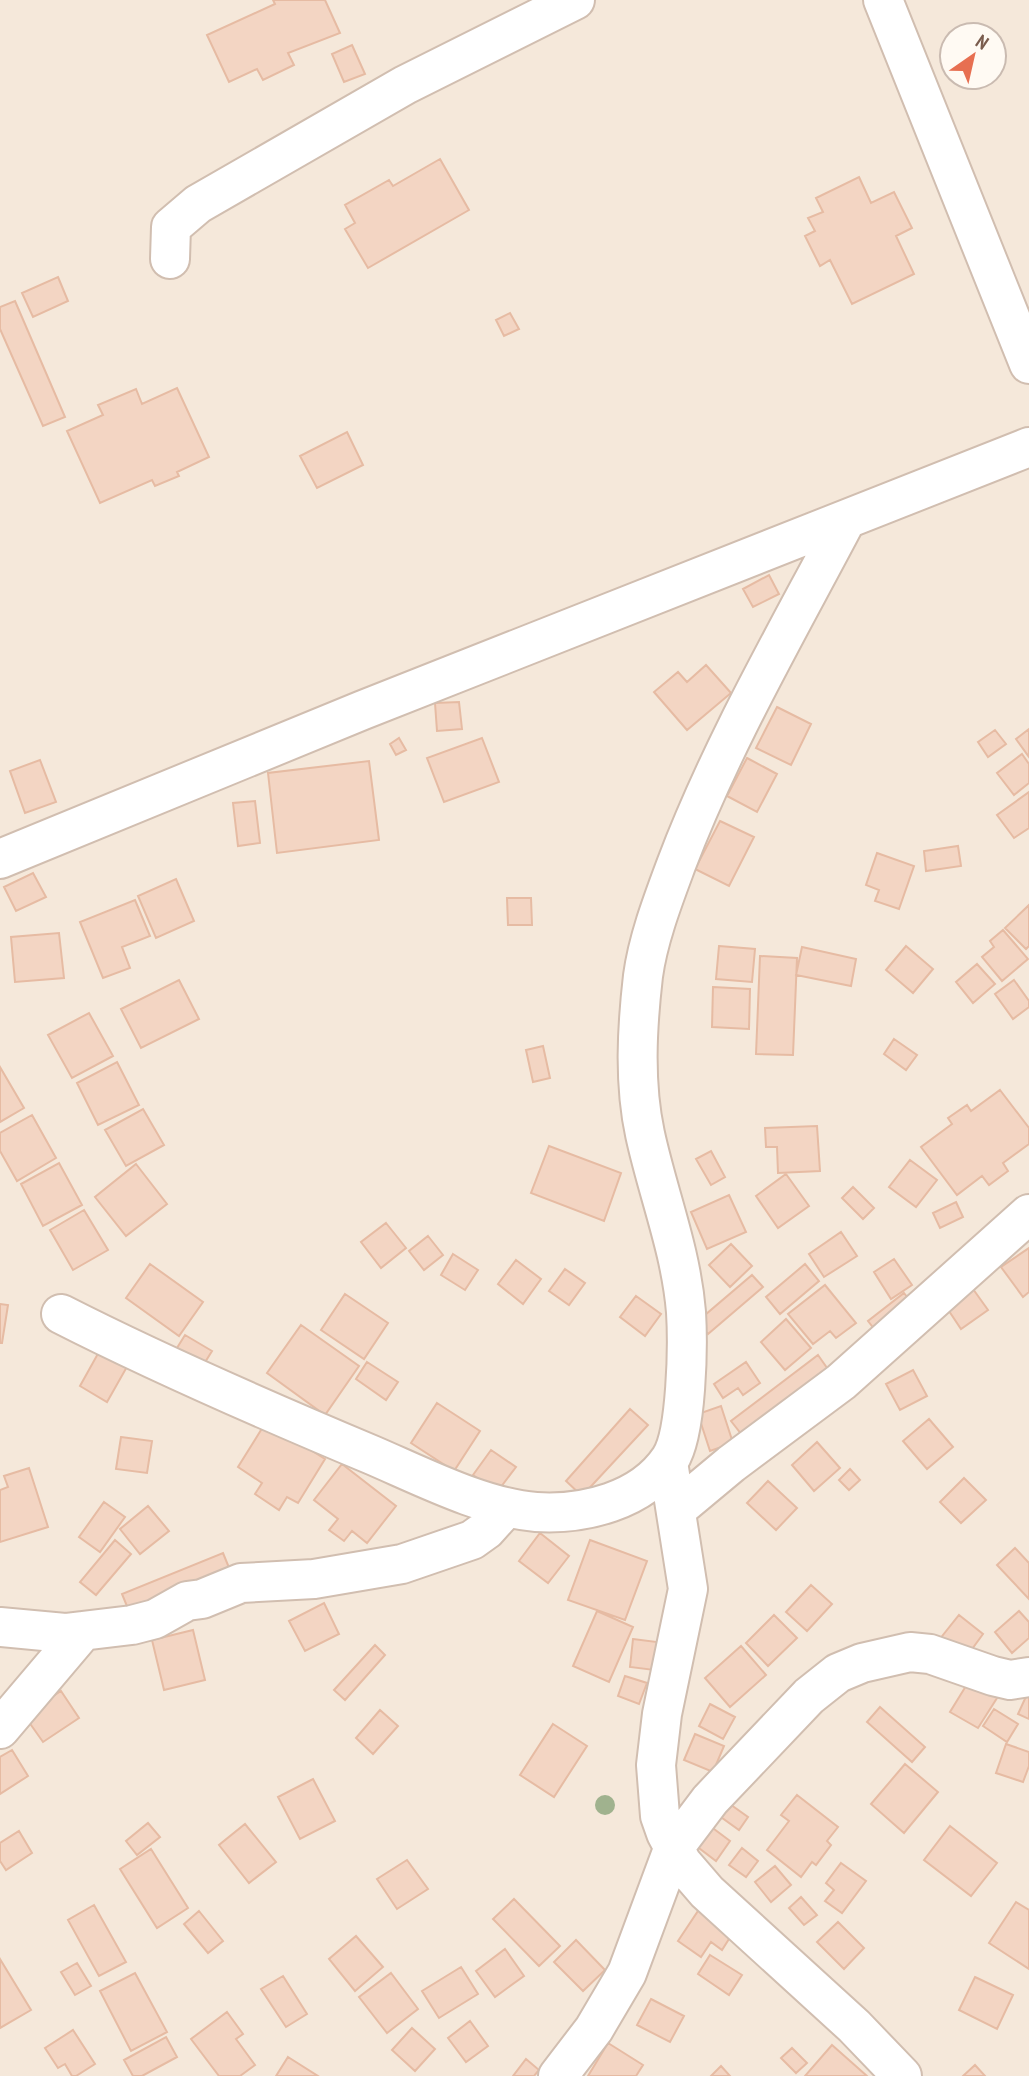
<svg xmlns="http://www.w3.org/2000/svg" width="1029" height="2076" font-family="'PT Sans Narrow',sans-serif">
<rect width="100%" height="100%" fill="#fdf6ec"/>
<path fill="#f5e8da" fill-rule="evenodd" d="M0,0H1029V2076H0ZM952,35H994V77H952Z"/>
<path fill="#f3d5c3" stroke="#e6bba3" stroke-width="2" d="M273,0H325L340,33L288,53L294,65L263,80L257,69L229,82L207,35L275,4Z
M352,45L365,74L344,82L332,54Z
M440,159L469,210L368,268L345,229L355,223L345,205L389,180L393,186Z
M859,177L871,203L894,192L912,228L896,236L914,274L852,304L830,260L820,266L805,236L815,231L808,218L823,212L816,198Z
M58,277L68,301L33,317L22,293Z
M15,301L65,417L43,426L0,329V307Z
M510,313L519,329L504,336L496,320Z
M177,388L209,457L177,472L179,476L155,486L152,480L100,503L67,431L103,415L98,405L136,389L142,404Z
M347,432L363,465L317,488L300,456Z
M769,575L779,594L753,607L743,589Z
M706,665L731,693L687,730L654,692L678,672L687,682Z
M459,702L462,729L437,731L435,703Z
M777,707L811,724L791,765L756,748Z
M1029,729V757L1016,739Z
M995,730L1006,744L988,757L978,742Z
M399,738L406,750L396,755L390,744Z
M482,738L499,782L444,802L427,758Z
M1022,754L1029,764V783L1014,795L997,773Z
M747,758L777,774L757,812L727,796Z
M40,760L56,802L25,813L10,771Z
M369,761L379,840L277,853L268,773Z
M1029,792V828L1014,838L997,815Z
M255,801L260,843L238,846L233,803Z
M720,821L754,837L729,886L695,869Z
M958,846L961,866L926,871L924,851Z
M877,853L914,866L899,909L875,901L879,890L866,885Z
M33,873L46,897L16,911L4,887Z
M176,879L194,921L156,938L138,896Z
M507,898H531L532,925H508Z
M135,900L150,936L122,947L130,968L103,978L80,922Z
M1029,905V946L1026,949L1005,928Z
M1003,930L1028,959L1002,981L982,957L994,947L990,941Z
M59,933L64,978L15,982L11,937Z
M719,946L755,949L752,982L716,979Z
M906,946L933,969L913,993L886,970Z
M802,947L856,959L851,986L796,975Z
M760,956L797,958L793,1055L756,1054Z
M977,964L995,984L973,1003L956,982Z
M179,980L199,1019L141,1048L121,1009Z
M1014,980L1029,1001V1007L1013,1019L995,994Z
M713,987L750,989L749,1029L712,1027Z
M89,1013L113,1056L72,1078L48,1035Z
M894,1039L917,1055L906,1070L884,1054Z
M543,1046L550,1078L533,1082L526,1050Z
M117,1062L139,1105L98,1125L77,1083Z
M0,1067L24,1108L0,1122Z
M1000,1090L1029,1128V1144L1003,1163L1008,1171L989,1185L982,1176L957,1195L921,1147L952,1124L948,1118L967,1105L971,1111Z
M143,1109L164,1145L126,1166L105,1130Z
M32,1115L56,1158L17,1181L0,1151V1133Z
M817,1126L820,1171L778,1173L777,1147H766L765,1128Z
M549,1146L621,1173L604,1221L531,1193Z
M711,1151L725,1177L711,1185L696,1159Z
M910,1160L937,1180L916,1207L889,1187Z
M59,1163L82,1205L43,1226L21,1184Z
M136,1164L167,1204L126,1236L95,1197Z
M786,1174L809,1206L778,1228L756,1196Z
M853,1187L874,1208L863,1219L842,1198Z
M729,1195L746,1232L707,1249L691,1212Z
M956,1202L963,1217L940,1228L933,1213Z
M84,1210L108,1250L73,1270L50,1230Z
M386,1223L406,1248L381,1268L361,1242Z
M841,1232L857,1256L824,1277L809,1254Z
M428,1236L443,1255L424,1270L409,1251Z
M731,1244L752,1266L730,1287L709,1265Z
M1029,1248V1292L1023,1297L1001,1267Z
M453,1254L478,1270L465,1290L441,1275Z
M894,1259L912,1285L891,1299L874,1272Z
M516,1260L541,1279L523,1304L498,1284Z
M150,1264L203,1302L179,1336L126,1298Z
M805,1264L819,1281L780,1314L766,1297Z
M565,1269L585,1283L569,1305L549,1291Z
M752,1275L763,1287L708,1334L698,1321Z
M825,1285L856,1323L836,1338L830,1331L813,1344L788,1314Z
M973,1289L988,1310L961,1329L947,1308Z
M904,1293L915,1307L879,1335L868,1321Z
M345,1294L388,1323L364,1359L321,1330Z
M636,1296L661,1314L645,1336L620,1317Z
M0,1304L8,1305L2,1343H0Z
M786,1319L811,1348L785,1370L761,1342Z
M301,1325L359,1366L325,1415L267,1373Z
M185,1335L212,1351L199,1372L172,1356Z
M100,1350L128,1365L107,1402L80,1386Z
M818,1355L832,1375L746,1440L731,1421Z
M367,1362L398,1382L386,1400L356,1379Z
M746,1362L760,1383L743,1395L738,1388L723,1398L714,1384Z
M913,1370L927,1396L900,1410L886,1384Z
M437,1403L480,1431L454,1471L411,1443Z
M721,1406L733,1443L710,1451L698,1414Z
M630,1409L648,1425L582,1496L566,1481Z
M929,1419L953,1447L927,1469L903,1441Z
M266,1422L325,1459L298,1503L287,1497L279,1510L255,1494L262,1483L238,1467Z
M121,1437L152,1441L147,1473L116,1469Z
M817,1442L840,1468L814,1491L792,1465Z
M491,1450L516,1467L497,1492L473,1475Z
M342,1464L396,1506L367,1543L352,1531L344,1541L329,1530L338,1519L314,1500Z
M29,1468L48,1527L0,1542V1490L8,1487L4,1476Z
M850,1469L860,1480L849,1490L839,1480Z
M964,1478L986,1500L961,1523L940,1502Z
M768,1481L797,1508L776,1530L747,1503Z
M104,1502L125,1517L100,1552L79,1537Z
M148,1506L169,1531L140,1554L120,1529Z
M540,1533L569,1556L548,1583L519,1561Z
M115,1540L131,1554L96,1595L80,1582Z
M590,1540L647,1561L625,1620L568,1600Z
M1015,1548L1029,1563V1599L997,1565Z
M223,1553L232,1575L131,1616L122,1594Z
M811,1585L832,1604L807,1631L786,1612Z
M324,1603L339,1634L305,1651L289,1621Z
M597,1611L633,1627L609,1682L573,1666Z
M1019,1611L1029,1622V1638L1012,1653L995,1632Z
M774,1615L797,1638L768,1666L746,1643Z
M959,1615L983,1634L964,1660L939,1640Z
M193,1630L205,1680L164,1690L152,1640Z
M633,1639L657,1642L654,1670L630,1667Z
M375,1645L385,1655L345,1700L334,1690Z
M741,1646L766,1675L730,1707L705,1678Z
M625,1676L647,1683L639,1704L618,1696Z
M969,1681L997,1698L978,1728L950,1712Z
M1029,1690V1719L1018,1714Z
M61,1691L79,1718L43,1742L24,1715Z
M710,1704L735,1717L723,1739L699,1726Z
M880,1707L925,1747L912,1762L867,1722Z
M994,1709L1018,1724L1007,1742L983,1726Z
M380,1710L398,1726L373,1754L356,1738Z
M553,1724L587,1746L554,1797L520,1775Z
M695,1734L724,1746L713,1772L684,1760Z
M1006,1744L1029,1752V1766L1023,1782L996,1773Z
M12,1750L28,1776L0,1794V1757Z
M905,1764L938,1792L904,1833L871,1804Z
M313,1779L335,1821L300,1839L278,1797Z
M797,1795L838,1827L827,1841L831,1845L816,1865L812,1862L801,1877L767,1850L789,1821L781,1815Z
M727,1802L748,1817L739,1830L718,1815Z
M148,1823L160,1837L137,1855L126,1841Z
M245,1824L276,1862L249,1883L219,1845Z
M710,1826L730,1841L716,1861L695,1845Z
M950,1826L997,1863L971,1896L924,1860Z
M19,1831L32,1853L6,1870L0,1861V1843Z
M742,1848L758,1861L746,1877L729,1865Z
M151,1849L188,1908L157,1928L120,1869Z
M407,1860L428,1889L397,1909L377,1879Z
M841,1863L866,1881L842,1913L825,1901L834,1890L826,1883Z
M775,1866L791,1885L771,1902L755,1882Z
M801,1897L817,1915L804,1925L789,1908Z
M514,1899L560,1946L539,1966L493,1919Z
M1016,1902L1029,1910V1969L989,1943Z
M94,1905L126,1962L99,1976L68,1920Z
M700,1908L734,1931L722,1950L711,1942L701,1957L678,1941Z
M199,1911L223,1941L208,1953L184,1924Z
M838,1922L864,1948L844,1969L817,1942Z
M356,1936L383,1967L355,1991L329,1959Z
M576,1940L605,1970L583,1991L554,1962Z
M505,1949L524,1976L495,1997L476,1971Z
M710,1955L742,1975L729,1995L698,1974Z
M0,1959L31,2010L0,2028Z
M77,1963L91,1986L75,1995L61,1972Z
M461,1967L478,1994L439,2018L422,1991Z
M135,1973L167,2032L131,2051L100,1991Z
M391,1973L418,2009L387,2033L359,1997Z
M283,1976L307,2014L286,2027L261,1989Z
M975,1977L1013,1995L997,2029L959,2010Z
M651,1999L684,2016L670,2042L637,2025Z
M227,2012L243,2034L236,2039L255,2065L240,2076H219L191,2039Z
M470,2021L488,2046L466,2062L448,2038Z
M412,2028L435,2049L415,2071L392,2050Z
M73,2030L95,2064L76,2076H72L65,2064L58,2068L45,2048Z
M166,2037L177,2057L142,2076H133L124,2060Z
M608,2043L643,2065L636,2076H588Z
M832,2045L867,2076H805Z
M792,2048L807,2063L796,2073L781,2058Z
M288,2057L318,2076H276Z
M526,2059L539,2070L534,2076H513Z
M975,2065L985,2076H963Z
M721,2066L730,2076H711Z"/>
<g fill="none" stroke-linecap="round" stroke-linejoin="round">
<g stroke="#d1beb0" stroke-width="42">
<path id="minor" d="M883,0L1029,364
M170,259L171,227L198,204L405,85L575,0
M0,859L363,710L1029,447
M61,1314C163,1366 267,1411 372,1455C421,1476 483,1508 536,1512C584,1515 642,1501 670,1459C687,1433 688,1345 686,1312C681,1250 658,1194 645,1134C634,1083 637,1028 643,976C648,939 663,900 676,865C721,746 786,634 845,522
M668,1462L688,1589L662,1714L656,1765L660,1816L666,1833L682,1863L707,1892L854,2026L902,2076
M677,1509L731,1464L841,1382L1029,1214
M0,1627L65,1633L132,1625L155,1619L187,1601L202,1599L241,1583L314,1579L402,1564L472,1540L486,1530L506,1508
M0,1729L83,1631
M558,2076L594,2029L627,1973L673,1849L710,1800L809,1696L838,1673L862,1663L910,1652L930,1654L993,1676L1010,1680L1029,1677"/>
</g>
<use href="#minor" stroke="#fff" stroke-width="38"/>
</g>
<circle fill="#a0b28e" cx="605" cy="1805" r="10"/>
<g transform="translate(973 56) rotate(34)"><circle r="33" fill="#fffaf3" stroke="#cabbb1" stroke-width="2"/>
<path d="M0-5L12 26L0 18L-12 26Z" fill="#e76f51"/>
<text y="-10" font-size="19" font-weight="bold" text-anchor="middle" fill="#7a5c4d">N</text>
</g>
</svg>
